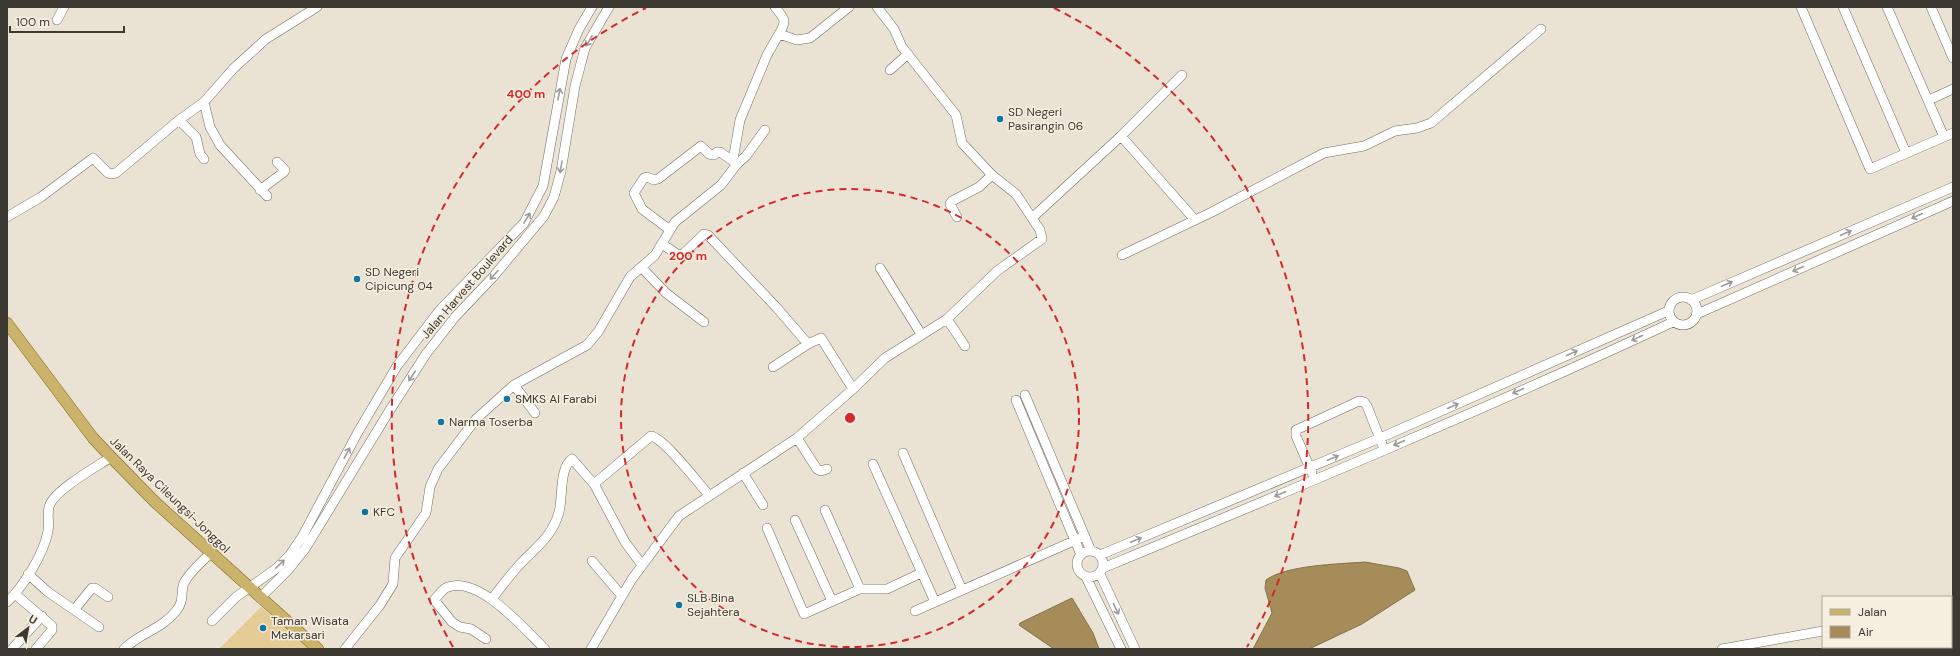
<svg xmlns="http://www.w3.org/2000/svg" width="1960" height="656" font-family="'DM Sans',sans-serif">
<rect width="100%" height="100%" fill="#eae2d3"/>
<path fill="#e5cb96" d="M261,607L310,649H219Z"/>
<path fill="#a58c58" stroke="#86734d" d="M1365,562L1399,568L1407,571L1415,590L1362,624L1309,649H1253L1272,613L1265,588L1266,580C1286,565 1339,564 1365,562Z
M1072,598L1093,633L1099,649H1054L1019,625L1020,623Z"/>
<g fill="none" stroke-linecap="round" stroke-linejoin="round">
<g stroke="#746e61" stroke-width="10">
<path id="minor" d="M775,7C785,19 787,21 779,34
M1801,7L1870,169L1953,133
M1843,7L1906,153
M1887,7L1944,137
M1931,7L1953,58
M57,20L64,7
M890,70L908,54
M1929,100L1953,89
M204,102L210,127L220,145L267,196
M179,120L196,137L200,154L204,159
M1121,136L1195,220
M733,160L740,120L767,55L779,34L797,40L810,38L849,7
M260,190L284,172L285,170L277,162
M7,217L41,197L93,158L108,173L111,174L116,173L179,120L204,102L234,68L266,39L317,7
M957,217L950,204L952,201L979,187L992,175
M1032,218L1121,136L1182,75
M670,230L642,209L634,193L644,178L647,177L654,180L658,179L701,146L709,154L714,155L717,152H720L736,163
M662,244L677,254L682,255L704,234L708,235L777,308L808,344
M1122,255L1212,212L1324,153L1364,146L1395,131L1417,128L1431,123L1541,29
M642,268L666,293L704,322
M880,268L921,334
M1669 311a14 14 0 1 1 28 0a14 14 0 1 1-28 0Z
M1691,300L1953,187
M1697,314L1953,201
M947,319L965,346
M773,367L808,344L821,338L853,389
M514,385L535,413
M1025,395L1091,551
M1016,400L1081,555
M797,438L817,469L821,471L827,469
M903,453L962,590
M873,464L935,602
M743,473L763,505
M1312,473L1296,436V430L1359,401L1364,402L1367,406L1382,444
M594,484L651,436C664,438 698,483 709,495
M825,510L860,589
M795,520L832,601
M767,528L804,614L860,589H887L921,573
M1077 564a13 13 0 1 1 26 0a13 13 0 1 1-26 0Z
M1100,555L1380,438L1668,311
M592,561L622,596
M1103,568C1294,489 1486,409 1673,322
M28,574L48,592L99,627
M1100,574L1135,649
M1086,577L1121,649
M15,594L52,626V630L36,649
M260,598L289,569L305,549L388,413L426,354L455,317L493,277L544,216L554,197L561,171L575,86L585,48L609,7
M492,599C501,587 511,574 521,563C537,547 553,535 559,512C563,498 559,468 572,459L594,484L625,542L642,565
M7,602C23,587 44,554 48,531C50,522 46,513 50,504C57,489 96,467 111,457
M74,610L92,588H95L108,597
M915,611L1085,536
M212,621L236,597L277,568L289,556L302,537L358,432L397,366L439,311L524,223L543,186L566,59L579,29L592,7
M1951,635H1953
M486,639L471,629L460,627L452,622L435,601V599C439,595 443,588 448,587C480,576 524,629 545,649
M1862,647L1863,649
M12,649L42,616
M124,649C140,633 162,629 176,611C185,601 180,592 184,583C190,572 202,561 211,553
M345,649L380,605L393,584L395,558L426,513L430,487L438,469L476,419L514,385L587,345L598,332L630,277L655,255L675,222L721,185L737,164L746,156L765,130
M591,649L632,579L679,516L797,438L853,389L885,358L947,319L997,271L1042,239L1040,230L1016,194L992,175L962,143L956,115L902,47L894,29L877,7
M1722,649L1823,631"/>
</g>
<g stroke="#846718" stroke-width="12">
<path id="major" d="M7,323L93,438L111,457L155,502L318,649"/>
</g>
<use href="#minor" stroke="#fff" stroke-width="9"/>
<use href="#major" stroke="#ccb36c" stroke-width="11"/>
</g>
<defs><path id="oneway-shaft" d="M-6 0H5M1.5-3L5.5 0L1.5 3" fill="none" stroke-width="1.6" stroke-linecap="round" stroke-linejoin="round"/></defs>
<g stroke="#9e9c99">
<use href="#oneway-shaft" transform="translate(589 41) rotate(120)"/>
<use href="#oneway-shaft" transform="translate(559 94) rotate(-79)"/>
<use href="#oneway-shaft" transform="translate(561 167) rotate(100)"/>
<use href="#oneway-shaft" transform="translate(1917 216) rotate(156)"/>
<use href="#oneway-shaft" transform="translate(527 218) rotate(-58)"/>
<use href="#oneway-shaft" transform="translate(1846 233) rotate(-23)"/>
<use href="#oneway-shaft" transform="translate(1798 269) rotate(156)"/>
<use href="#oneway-shaft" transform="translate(494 275) rotate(132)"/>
<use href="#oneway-shaft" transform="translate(1727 284) rotate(-23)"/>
<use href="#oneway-shaft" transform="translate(1637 338) rotate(155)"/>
<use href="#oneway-shaft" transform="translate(1572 353) rotate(-24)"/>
<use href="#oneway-shaft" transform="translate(412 376) rotate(123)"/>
<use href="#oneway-shaft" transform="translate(1518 391) rotate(156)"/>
<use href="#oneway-shaft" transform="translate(1453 406) rotate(-24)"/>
<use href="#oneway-shaft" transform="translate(1399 443) rotate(156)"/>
<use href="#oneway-shaft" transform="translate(347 453) rotate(-62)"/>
<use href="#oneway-shaft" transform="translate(1333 458) rotate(-23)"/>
<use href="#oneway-shaft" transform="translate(1280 494) rotate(157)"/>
<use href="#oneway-shaft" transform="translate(1136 540) rotate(-23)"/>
<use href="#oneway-shaft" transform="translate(280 564) rotate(-43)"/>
<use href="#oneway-shaft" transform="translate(1116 609) rotate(65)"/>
</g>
<g fill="none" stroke="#d62828" stroke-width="2" stroke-dasharray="7 5">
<circle cx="850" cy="418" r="229"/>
<path d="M453 647A458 458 0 0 1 646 8M1054 8A458 458 0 0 1 1247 647"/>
</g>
<g fill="#1175a1" stroke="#f7efe0" stroke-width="1.5">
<circle cx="1000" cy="119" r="4"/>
<circle cx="357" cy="279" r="4"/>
<circle cx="507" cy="399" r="4"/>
<circle cx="441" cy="422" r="4"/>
<circle cx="365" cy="512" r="4"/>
<circle cx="679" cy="605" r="4"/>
<circle cx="263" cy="628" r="4"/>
</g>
<g text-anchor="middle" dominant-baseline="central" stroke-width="3" stroke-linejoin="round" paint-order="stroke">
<g font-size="12" fill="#3c3933" stroke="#f7efe0" text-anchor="start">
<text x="1008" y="112">SD Negeri<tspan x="1008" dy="14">Pasirangin 06</tspan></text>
<text x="365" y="272">SD Negeri<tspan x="365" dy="14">Cipicung 04</tspan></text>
<text x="515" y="399">SMKS Al Farabi</text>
<text x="449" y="422">Narma Toserba</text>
<text x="373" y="512">KFC</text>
<text x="687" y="598">SLB Bina<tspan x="687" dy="14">Sejahtera</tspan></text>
<text x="271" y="621">Taman Wisata<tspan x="271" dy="14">Mekarsari</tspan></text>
</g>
<g font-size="12" fill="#3c3933" stroke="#f7efe0">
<text transform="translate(467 287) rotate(-49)">Jalan Harvest Boulevard</text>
<text transform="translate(170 495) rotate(44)">Jalan Raya Cileungsi-Jonggol</text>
</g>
</g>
<circle cx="850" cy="418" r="6" fill="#d62828" stroke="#f7efe0" stroke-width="2"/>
<g font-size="12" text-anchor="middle" font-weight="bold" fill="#d62828" stroke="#f7efe0" stroke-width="3" stroke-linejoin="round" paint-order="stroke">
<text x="526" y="98">400 m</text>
<text x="688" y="260">200 m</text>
</g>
<rect width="1960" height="656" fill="none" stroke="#3c3933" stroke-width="16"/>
<rect x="1822" y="596" width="130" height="52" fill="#f7efe0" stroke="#aca69b"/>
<rect x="1830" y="609" width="20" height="6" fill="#ccb36c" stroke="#aca69b"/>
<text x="1858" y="616" font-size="12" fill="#3c3933">Jalan</text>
<rect x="1830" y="626" width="20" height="12" fill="#a58c58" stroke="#aca69b"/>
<text x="1858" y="636" font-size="12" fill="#3c3933">Air</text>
<g transform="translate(28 628) rotate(31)" stroke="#f7efe0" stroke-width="3" paint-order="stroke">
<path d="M0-3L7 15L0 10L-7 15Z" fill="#3c3933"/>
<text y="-6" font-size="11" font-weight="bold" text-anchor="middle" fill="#3c3933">U</text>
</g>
<path d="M10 26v6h114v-6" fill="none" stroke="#3c3933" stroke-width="2"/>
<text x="16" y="26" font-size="12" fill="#3c3933" stroke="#f7efe0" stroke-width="3" paint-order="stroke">100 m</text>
</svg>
